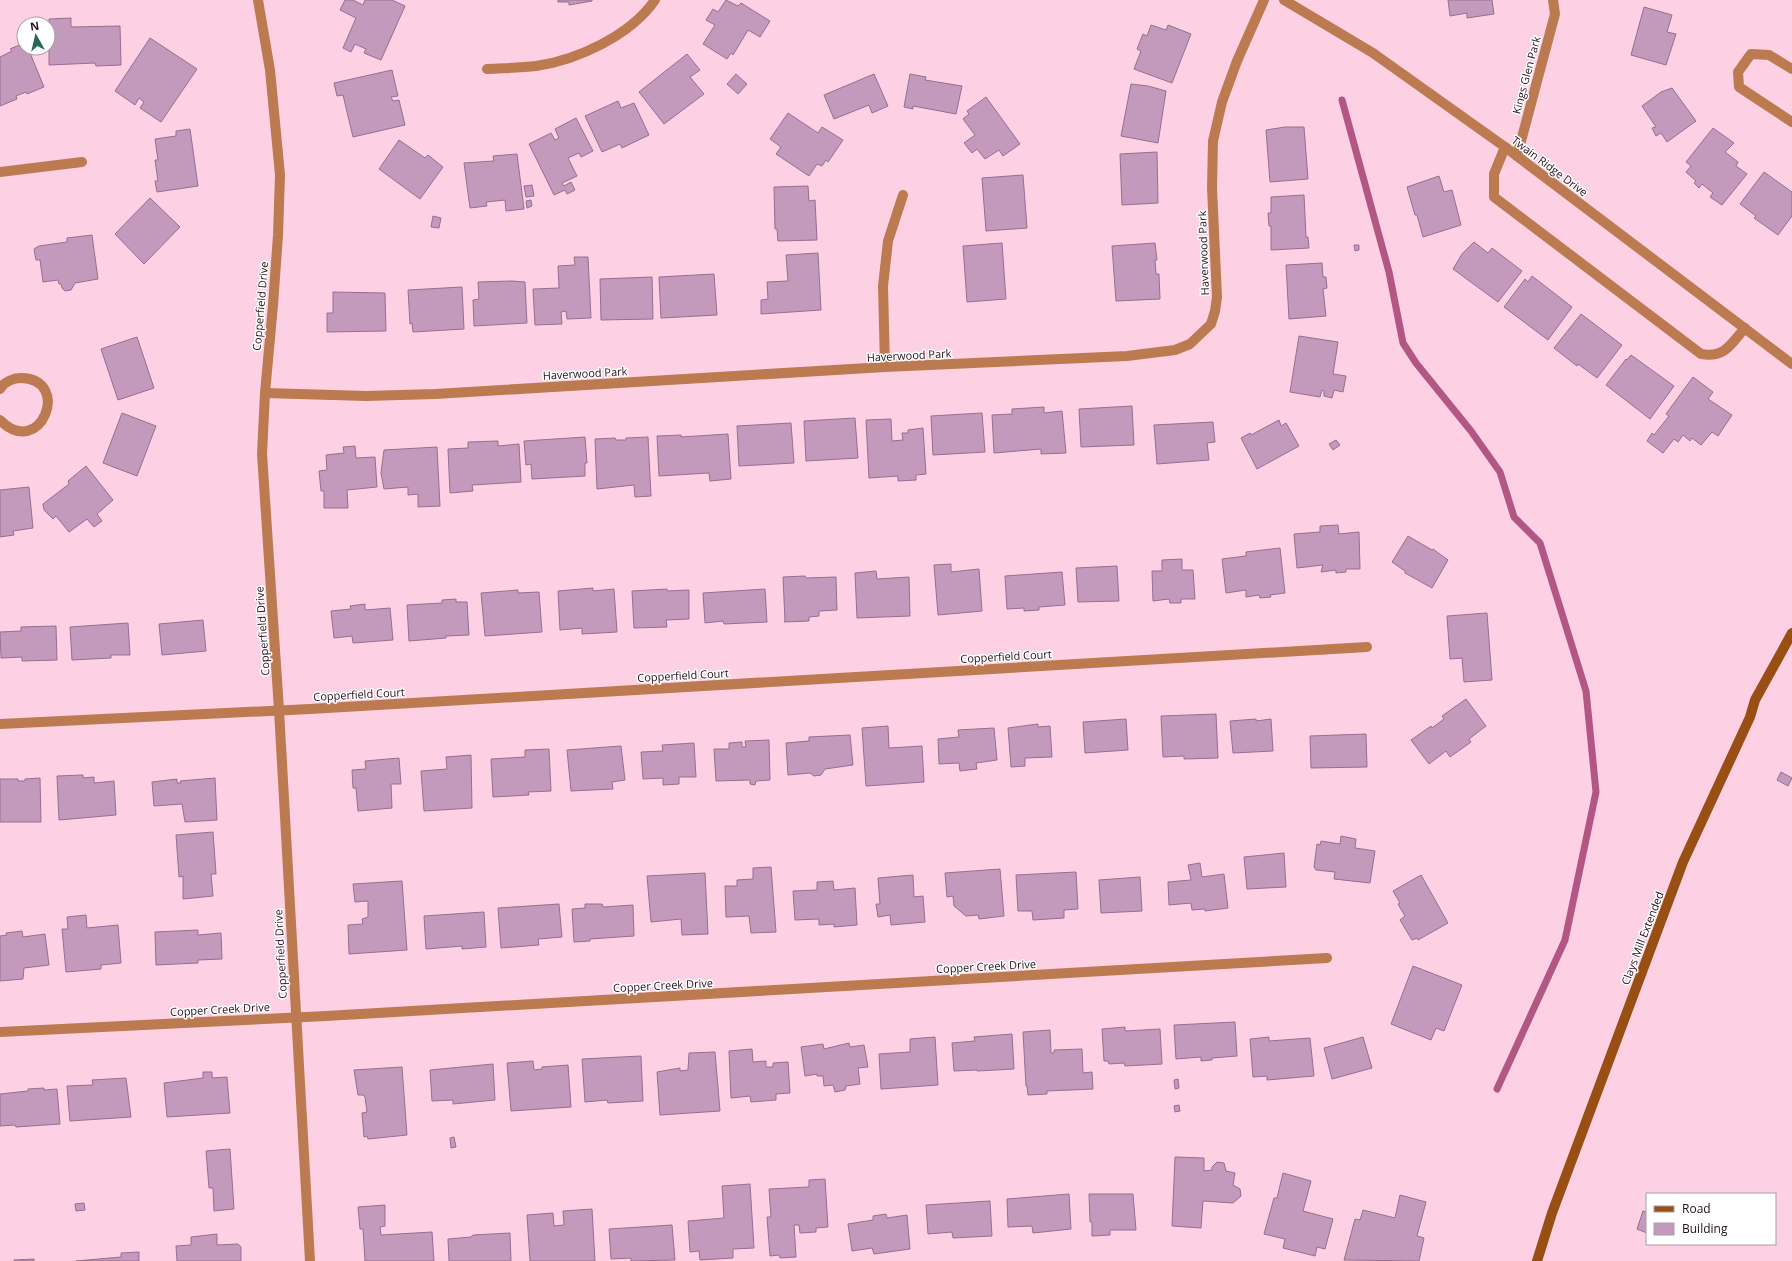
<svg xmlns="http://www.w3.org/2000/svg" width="1792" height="1261" font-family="'Open Sans',sans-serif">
<rect width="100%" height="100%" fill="#fed0e3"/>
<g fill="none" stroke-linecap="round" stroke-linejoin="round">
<path stroke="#b25783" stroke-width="7" d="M1342,100L1389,272L1403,343L1416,363L1471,431L1500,472L1514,517L1540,543L1586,691L1596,792L1565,940L1497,1089"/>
</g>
<path fill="#c399bc" stroke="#976e90" d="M345,0H353L363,5L365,0H392L405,6L381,60L364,53L366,49L355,44L351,52L343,48L356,18L340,10Z
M558,0H592V1L569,5V2H558Z
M726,0L738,6L741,3L770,21L760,37L748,30L733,55L731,53L727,59L703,44L715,25L706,20L713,9L718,12Z
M1448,0H1492L1494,14L1467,18V13L1450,16Z
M1644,7L1672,15L1667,32L1676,34L1666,65L1631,55Z
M71,18V27L120,26L121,65L96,66L95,63L49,65V19Z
M1151,25L1166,30L1168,25L1191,34L1172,83L1134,69L1141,51L1137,49L1143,34L1147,36Z
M150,38L197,69L161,122L140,108L144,102L139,98L135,105L115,91Z
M24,43V48H28L44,87L27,94L26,92L16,96L17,99L0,106V57L12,51L10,49Z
M687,54L700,70L690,77L704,94L664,124L639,92Z
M392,70L398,96L391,97L393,101L399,100L405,125L353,137L343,95L337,96L334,83Z
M736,74L747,84L738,94L727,84Z
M874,74L888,106L872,113L869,105L834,119L824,95Z
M910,74L926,77L925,80L962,86L956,114L913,106V109L904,107Z
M1131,84L1148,86L1166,91L1158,143L1121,136Z
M1672,88L1696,121L1667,142L1661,133L1656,136L1652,128L1656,127L1642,106L1661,92Z
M986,97L1020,144L1003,156L999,150L985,159L977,149L972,153L964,143L975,135L963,119L969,114L967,111Z
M618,101L621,108L634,103L649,135L622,148L620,144L602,152L585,116Z
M788,113L818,133L822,127L843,140L828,162L826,160L822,166L817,164L809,176L776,154L781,147L770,139Z
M576,118L593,151L581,157L579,153L568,158L577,176L562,183L564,186L571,182L575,190L567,194L565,190L554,195L529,144L551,133L555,140L559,138L555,129Z
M1285,127H1304L1308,179L1270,182L1266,130Z
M1713,128L1734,143L1725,152L1738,162L1736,166L1747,174L1722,205L1710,197L1713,193L1702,184L1699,188L1694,183L1696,181L1686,172L1691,166L1686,162Z
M190,129L198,186L157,192L155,181H158L155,160H158L155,139L176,136V131Z
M399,140L425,158L428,155L443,167L420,199L379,169Z
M1157,152L1158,203L1122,205L1120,154Z
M517,154L524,209L506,211L505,200L486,202L487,206L470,208L464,163L494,161L493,156Z
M1764,172L1792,192V216L1778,235L1754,218L1756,216L1740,204Z
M1023,175L1027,228L986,231L982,178Z
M1439,176L1444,192L1452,190L1461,225L1423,237L1417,215H1415L1407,187Z
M532,185L534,196L526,197L524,186Z
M808,186L809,201L815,200L817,240L778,241L777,229H775L774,187Z
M1304,195L1306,237H1308L1309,248L1271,250V226H1269L1268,213H1271V197Z
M150,198L180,227L144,264L115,234Z
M531,200L532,206L527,208L526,201Z
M433,216L441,218L439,228L431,227Z
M92,235L98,279L75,283L71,290L65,291L62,288L61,284H59L58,280L43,282L40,260H36L34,249L39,246L67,242V238Z
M1474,242L1488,253L1492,248L1522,271L1498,302L1453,269L1462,254Z
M1002,243L1006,299L967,302L963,246Z
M1155,243L1157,260H1155L1156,274H1159L1160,299L1116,301L1112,246Z
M1354,245H1359V250L1355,251Z
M818,253L821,310L761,314V300L768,299L767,282L788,281L786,255Z
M574,257H588L591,318L567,319L566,311L561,312L562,324L535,325L533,289L559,288L558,266L575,265Z
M1322,263L1323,277H1326L1327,288L1323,289L1326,316L1289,319L1286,265Z
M714,274L717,315L661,318L659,277Z
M1532,276L1572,307L1548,340L1504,307L1525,279L1528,282Z
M652,277L653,319L601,320L600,279Z
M512,281L525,282L527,323L474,326L473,300L479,299L478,282Z
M462,287L464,329L413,332L412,323L410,324L408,290Z
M333,292L385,293L386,331L327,332V313H333Z
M1581,314L1622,345L1597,378L1578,364L1577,366L1554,348Z
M1299,336L1338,342L1333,374L1346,376L1343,392L1334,390L1332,398L1324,396V391L1322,390L1320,397L1290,392Z
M137,337L154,388L118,400L101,349Z
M1631,355L1674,386L1650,419L1606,385L1626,359L1627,360Z
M1693,377L1713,392L1708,399L1732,415L1718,436L1712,432L1701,445L1692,438L1690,441L1683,435L1678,442L1674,439L1663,453L1647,441L1652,433L1654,435L1669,416L1666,414Z
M1132,406L1134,445L1081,447L1079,409Z
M1044,407V413L1062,411L1066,453L1041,454V449L994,453L992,415L1012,414V409Z
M122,413L156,426L137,476L103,463Z
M982,413L985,452L933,455L931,416Z
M855,418L858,458L806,461L804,421Z
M891,419L892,441L903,440L902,433H908V430L923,428L926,474L916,475V480L898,481V476L869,478L866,420Z
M1279,420L1281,426L1286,423L1299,446L1257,469L1241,438L1250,433L1251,435Z
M1213,422L1215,442L1207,443L1209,460L1157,464L1154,425Z
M791,423L794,463L739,466L737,426Z
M728,434L731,479L710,481L709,473L659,476L657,436L681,435V437Z
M585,437L587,463H585V476L532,479L531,464L526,465L524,441Z
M648,437L651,496L635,497L634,485L597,489L595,439L615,438L616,440H626V438Z
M1336,440L1340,445L1333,450L1329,444Z
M498,441V446L519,444L521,482L472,485L473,491L450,493L448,449L468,448V442Z
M355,446L356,458L375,457L377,487L347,490L348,508H324V491H321L319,471L327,470L326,455L344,453L343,447Z
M437,447L440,506L418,507V494L408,495V487L384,489L381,473L384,450Z
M86,466L113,500L97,514L102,521L94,527L87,519L69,532L56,516L53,519L44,510L43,504L69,484L68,481Z
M29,487L33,528L13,531L14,535L0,537V490Z
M1338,525L1339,534L1359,532L1360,569H1346V572L1336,573V570L1321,572L1323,565L1297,568L1294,534L1320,532V526Z
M1408,536L1432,550L1433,549L1448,560L1432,588L1405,573V571L1392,562Z
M1280,548L1285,593L1270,595L1271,597L1260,598L1259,595L1246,597V590L1226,593L1222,559L1246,556V552Z
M1182,559V570H1193L1195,599H1181V603H1170L1169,599L1153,601L1152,571H1162V560Z
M951,564V572L979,569L982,611L938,615L934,565Z
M1117,566L1119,601L1078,602L1076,568Z
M876,571L877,579L909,577L910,616L857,618L855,573Z
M1062,572L1065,605L1039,607V610L1024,611V608L1007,609L1005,576Z
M805,576L806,578L836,577L837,610L819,611V616L809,617V621L784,622L785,621L783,577Z
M593,588V591L614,589L617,632L582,634V628L560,630L558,591Z
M667,589V591L689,590V619L666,620L667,627L634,628L632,591Z
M765,589L767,622L724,624L723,621L705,623L703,593Z
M518,590V593L539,592L542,632L485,636L481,593Z
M456,599V602H467L469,635L446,636V638L409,641L407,605L442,603V600Z
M365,604V610L390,608L393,640L353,643L352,636L334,638L331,611L351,609L350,606Z
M1487,613L1492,680L1464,682L1462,658L1450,659L1447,616Z
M203,620L206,651L162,655L159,624Z
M128,623L130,655H111V658L72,660L70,627Z
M56,626L57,660L22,661V657L1,658L0,632L21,631V627Z
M1466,699L1486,726L1469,739L1471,742L1450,757L1446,751L1429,764L1411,740L1431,726L1432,728L1444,719L1442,716Z
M1216,714L1218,758L1184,759V756L1163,757L1161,716Z
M1126,719L1128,750L1085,753L1083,722Z
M1256,719V721L1271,719L1273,751L1233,753L1230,721Z
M1038,724V727L1050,726L1052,757L1025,758V766L1011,767L1008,728Z
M888,726L889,748L922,746L924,782L866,786L862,728Z
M994,728L997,760L976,763L977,769L960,771L959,763L939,764L938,739L959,737L958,730Z
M1366,734L1367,767L1311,768L1310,736Z
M850,735L853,765L825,769L821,775L814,776L810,773L788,775L786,743L809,741V737Z
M769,740L770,780L756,781L755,785L750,784V780L716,781L714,749H729V743L742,742V747H746L745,741Z
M694,743L696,777H679V784L663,785V778L643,779L641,752L663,751L662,745Z
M621,746L625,780L612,782L613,789L571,791L567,750Z
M549,749L551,791L528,792L529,795L493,797L491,759L525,757V750Z
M471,755L472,808L424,811L421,771L447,769L446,757Z
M399,758L401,784H391L392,808L358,811L356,788H353L352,770L366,769L365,761Z
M1781,772L1792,778L1788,786L1777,780Z
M83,775V778L94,777V783L114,781L116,815L59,820L57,776Z
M40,778L41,822H0V779H18V781H25V779Z
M215,778L217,820L185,822L182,804L154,806L152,782L177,779V783H181L180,781Z
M213,832L216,874H211L213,896L183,899V876L179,877L176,835Z
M1341,836L1356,839L1355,848L1375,851L1370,883L1334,879L1335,872L1316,870L1314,867L1317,844L1320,845L1321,841L1340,844Z
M1284,853L1286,887L1247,889L1244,857Z
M1200,863L1202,877L1224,874L1228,908L1205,911V909L1192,910L1191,903L1169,905L1168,882L1191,880L1188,865Z
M771,867L776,932L751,933L749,916L726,917L725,886H737V880L753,879V868Z
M1000,869L1004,916L979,919L978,915L966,916L954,906L953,896L947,897L945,873Z
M1076,872L1078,909L1064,910V918L1033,920L1032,911H1018L1016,875Z
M705,873L708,934L682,935L681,919L651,922L647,876Z
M913,875L914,897L923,896L925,922L891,925L890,915L878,917L876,904H880L878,878Z
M1421,875L1448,923L1418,940L1417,938L1412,940L1400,920L1405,916L1398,904L1400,903L1393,891Z
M1140,877L1142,911L1101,913L1099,880Z
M402,881L407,950L349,954L348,925L363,924L362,919L368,917V901L355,902L353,884Z
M833,881L834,890L855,888L857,925L834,927V924L819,925V919L795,920L793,891L817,890V882Z
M559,904L562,937L538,939L539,945L501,948L498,908Z
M585,904H602L603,907L633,905L634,936L590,939V941L574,942L572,909L585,908Z
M484,912L486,947L462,949V946L426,949L424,916Z
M86,915L87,928L118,925L121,963L101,965V969L66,972L62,929H68L67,917Z
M198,930V935L221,933L222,959L198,960V963L156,965L155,932Z
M22,931L23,937L45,934L49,965L24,968L23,979L0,981V936L7,935L6,933Z
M1413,966L1462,985L1444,1031L1436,1028L1431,1040L1391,1024Z
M1235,1022L1237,1056L1212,1058V1060L1201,1061V1057L1176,1059L1174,1025Z
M1125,1027V1031L1160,1029L1162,1064L1125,1066L1124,1063L1109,1064L1108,1061H1104L1102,1029Z
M1050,1030L1051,1053H1054V1050L1082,1049L1083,1073L1092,1072L1093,1089L1047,1091V1094L1028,1095L1027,1086H1026L1023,1032Z
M1012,1034L1014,1069L977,1071V1070L954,1071L952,1043L975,1041L974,1037Z
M935,1037L938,1085L881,1089L879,1054L910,1052V1039Z
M1269,1037V1041L1310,1038L1314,1076L1267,1080V1076L1253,1077L1250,1039Z
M1363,1037L1372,1068L1332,1079L1324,1048Z
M849,1043L850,1047L864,1045L868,1067L858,1068L860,1084L846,1086L845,1090L835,1092L833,1085L824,1086L823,1076H817V1074L805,1076L801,1047L823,1044L824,1049Z
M752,1049L753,1062L766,1061V1067H773V1063L788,1062L790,1093L776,1094V1100L751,1102L750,1096L731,1098L729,1051Z
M715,1052L720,1111L660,1115L657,1072L680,1068V1071L688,1070L689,1053Z
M641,1056L643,1101L608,1103L607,1100L585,1102L582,1059Z
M533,1061L534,1070L542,1069V1067L568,1065L571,1107L511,1111L507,1063Z
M493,1064L495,1100L453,1104V1100L432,1101L430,1070Z
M402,1067L407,1135L368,1139L367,1136L364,1137L362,1113L367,1112L365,1097L363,1095H358L354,1070Z
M203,1072H212V1078L227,1077L230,1113L167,1117L164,1083L203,1078Z
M126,1078L131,1117L70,1121L67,1086L93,1085L92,1080Z
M1178,1079L1179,1088L1175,1089L1174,1080Z
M44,1088V1090L57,1089L60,1124L16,1127L15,1125L0,1126V1094L28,1091V1089Z
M1179,1105L1180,1111L1175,1112L1174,1106Z
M454,1137L456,1147L451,1148L450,1138Z
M230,1149L234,1209L214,1211L213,1188H209L206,1151Z
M1175,1157L1204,1158V1171L1212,1170V1167L1217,1162L1224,1163L1226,1171L1235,1173L1233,1185L1240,1189L1241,1196L1233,1203L1203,1201L1201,1228L1172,1226Z
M1283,1173L1311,1181L1303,1211L1333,1219L1325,1249L1317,1247L1315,1256L1283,1248L1285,1239L1264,1234L1274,1198H1277Z
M825,1179L828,1227L816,1228V1232L800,1233L799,1225H794L796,1257L780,1258L779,1255L770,1256L767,1217H771L769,1189L809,1187V1180Z
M750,1184L754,1248L733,1249V1258L700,1260L699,1251L690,1252L688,1221L724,1218L722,1186Z
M1069,1194L1071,1229L1033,1233L1032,1226L1008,1227L1007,1199Z
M1089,1194H1133L1136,1230H1110V1235L1092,1236V1222H1090Z
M1400,1195L1426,1202L1417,1236L1424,1238L1419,1261L1344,1260L1355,1219L1360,1220L1363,1210L1395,1218Z
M990,1201L992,1236L953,1238L952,1232L928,1234L926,1205Z
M84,1203L85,1210L76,1211L75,1204Z
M385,1205V1226L380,1227L381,1235L432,1232L434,1261H365L363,1229H360L358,1207Z
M592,1209L595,1261H530L527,1215L553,1213L554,1226L564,1225L563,1211Z
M1643,1211L1647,1212V1233L1637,1229Z
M886,1214L887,1218L907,1215L910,1249L874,1254L872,1248L852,1251L848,1224L873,1220V1216Z
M672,1225L675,1260L631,1261V1258L611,1259L609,1229Z
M510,1233L511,1261H449L448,1239L471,1237L473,1235Z
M217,1234V1245L238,1244L241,1247V1261H177L176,1246L191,1245V1237Z
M139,1252V1261H76L121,1257V1253Z
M34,1259V1261H14V1260Z"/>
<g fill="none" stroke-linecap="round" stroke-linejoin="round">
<path stroke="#bc7a51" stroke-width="10" d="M1505,147L1494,174V197L1701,354C1725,358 1730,345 1745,328"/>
<path stroke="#bc7a51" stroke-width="10" d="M487,69C503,68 520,68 536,66C578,60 631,35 655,0
M1792,69L1769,55L1751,54L1738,72L1739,87L1792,122
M1517,156L1555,14L1553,0
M0,172L82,162
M885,367L883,286L888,241L903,195
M0,389C4,382 13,378 21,378C73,379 40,461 0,420
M265,393L366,396L435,394L885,367L1127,356L1175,350L1190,344L1211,324L1215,311L1217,297L1212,188L1213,141L1222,102L1237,61L1264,0
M0,724L310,709L1367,647
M0,1032L326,1016L1327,958"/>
<path stroke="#bc7a51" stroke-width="10" d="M258,0L270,70L280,175L278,235L273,305L265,393L262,454L279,710L310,1261
M1284,0L1373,53L1505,147L1792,364"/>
<path stroke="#994e14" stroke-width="10" d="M1537,1261L1552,1213L1683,862L1750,717L1755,700L1792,633"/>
</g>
<g text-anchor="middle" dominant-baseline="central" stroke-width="3" stroke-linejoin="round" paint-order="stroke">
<g font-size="11" fill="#241019" stroke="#fff">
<text transform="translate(1526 75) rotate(-75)">Kings Glen Park</text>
<text transform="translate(1550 166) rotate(37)">Twain Ridge Drive</text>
<text transform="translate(1203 253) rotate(-92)">Haverwood Park</text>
<text transform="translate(260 306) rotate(-85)">Copperfield Drive</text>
<text transform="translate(909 355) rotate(-3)">Haverwood Park</text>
<text transform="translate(585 373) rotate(-3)">Haverwood Park</text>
<text transform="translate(262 631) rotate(-94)">Copperfield Drive</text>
<text transform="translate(1006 656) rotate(-3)">Copperfield Court</text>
<text transform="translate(683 675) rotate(-3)">Copperfield Court</text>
<text transform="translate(359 694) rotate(-3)">Copperfield Court</text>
<text transform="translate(1642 938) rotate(-69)">Clays Mill Extended</text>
<text transform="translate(280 954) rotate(-93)">Copperfield Drive</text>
<text transform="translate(986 966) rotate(-3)">Copper Creek Drive</text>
<text transform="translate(663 985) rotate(-3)">Copper Creek Drive</text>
<text transform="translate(220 1009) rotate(-3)">Copper Creek Drive</text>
</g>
</g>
<rect x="1646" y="1193" width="130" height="52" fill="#ffffff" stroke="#a79fa3"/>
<rect x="1654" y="1206" width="20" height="6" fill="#994e14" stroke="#a79fa3"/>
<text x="1682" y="1213" font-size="12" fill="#241019">Road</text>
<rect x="1654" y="1223" width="20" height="12" fill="#c399bc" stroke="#a79fa3"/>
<text x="1682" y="1233" font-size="12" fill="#241019">Building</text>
<g transform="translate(36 36) rotate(352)"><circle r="19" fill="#ffffff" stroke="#a79fa3"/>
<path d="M0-3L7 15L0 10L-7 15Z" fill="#276756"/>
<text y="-6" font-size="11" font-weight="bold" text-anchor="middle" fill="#241019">N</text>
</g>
</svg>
